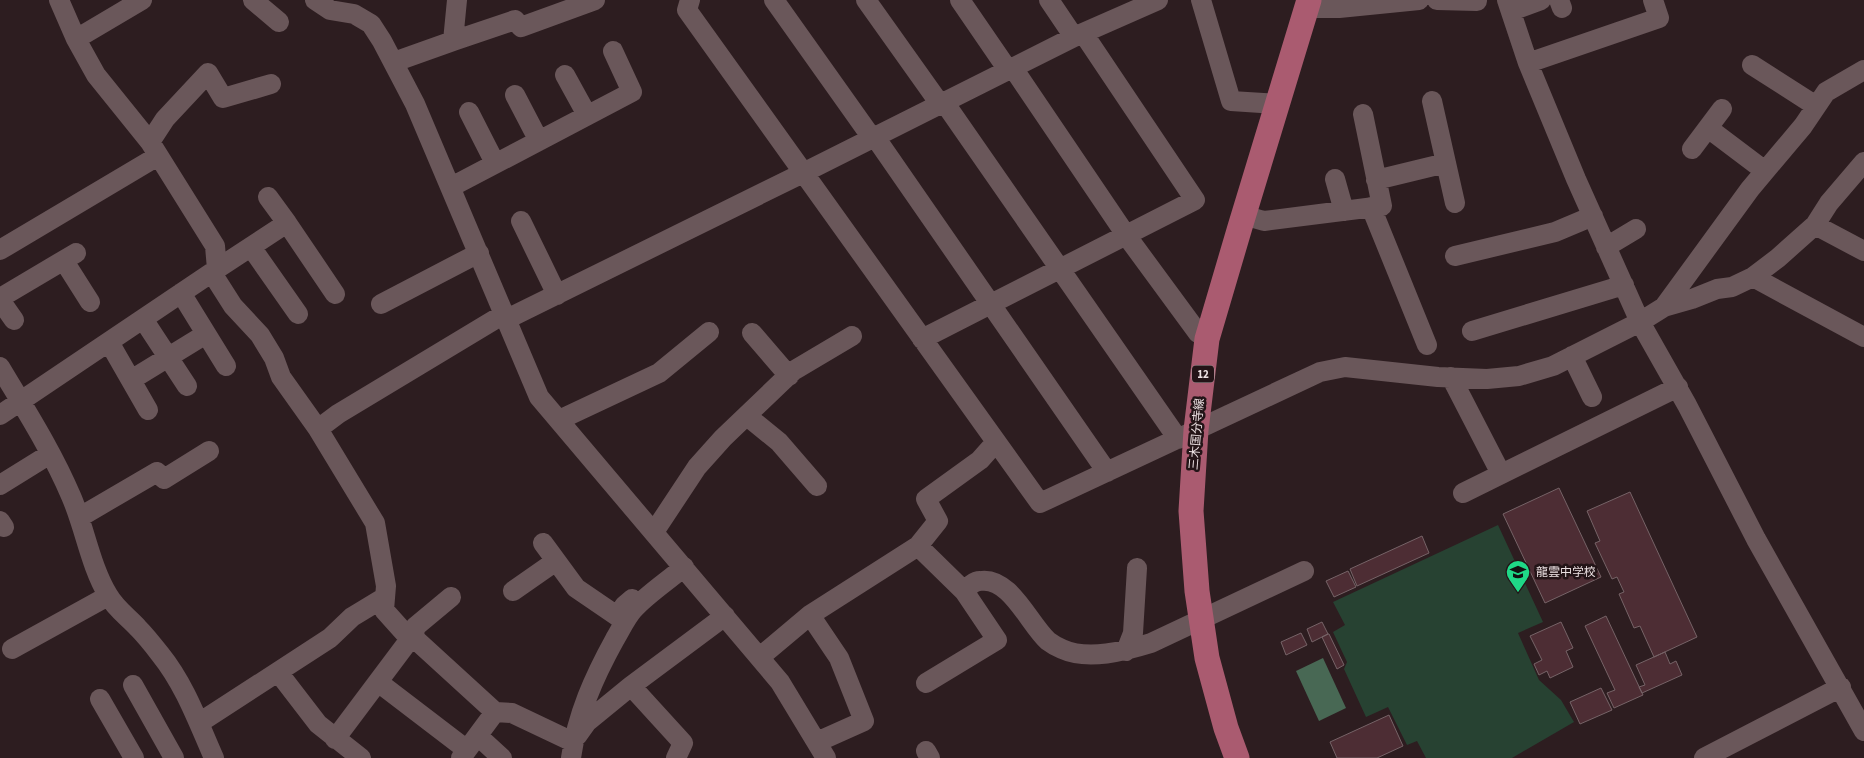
<svg xmlns="http://www.w3.org/2000/svg" width="1864" height="758" font-family="'Source Sans 3','Noto Sans JP',sans-serif">
<rect width="100%" height="100%" fill="#2d1d20"/>
<path fill="#274232" d="M1498,525L1543,622L1518,633L1539,680L1561,700L1574,722L1512,758H1426L1417,741L1407,745L1388,707L1366,717L1344,669L1347,662L1333,632L1345,625L1333,602Z"/>
<path fill="#486854" d="M1323,658L1346,708L1319,721L1296,671Z"/>
<path fill="#4d2d34" stroke="#766367" d="M1559,488L1601,577L1545,603L1503,514Z
M1630,492L1697,637L1654,657L1640,626L1634,628L1619,594L1624,592L1617,577L1612,579L1595,543L1600,541L1587,511Z
M1422,536L1429,553L1357,586L1350,569Z
M1348,571L1356,587L1334,597L1326,581Z
M1606,616L1643,695L1614,708L1607,693L1615,690L1585,626Z
M1322,622L1328,634L1312,642L1307,629Z
M1561,622L1573,648L1566,651L1573,667L1550,678L1547,671L1539,675L1534,664L1542,660L1530,636Z
M1301,633L1307,645L1286,655L1281,642Z
M1328,634H1329L1344,665L1337,669L1322,637Z
M1665,652L1670,664L1676,661L1682,675L1642,693L1639,687L1645,685L1636,665Z
M1601,688L1612,710L1580,724L1570,702Z
M1389,715L1403,746L1377,758H1337L1330,742Z"/>
<g fill="none" stroke-linecap="round" stroke-linejoin="round">
<path stroke="#6a575a" stroke-width="20" d="M253,0L279,22
M315,0L330,10L354,14L371,24L382,41L415,104L539,397L780,682L826,758
M690,0L687,10L1040,503L1320,372L1345,367L1438,377L1487,379L1519,376L1553,366L1640,322L1664,307L1692,299L1717,289L1732,287L1753,277L1778,258L1815,225L1829,203L1864,162
M774,0L872,138
M866,0L940,104
M960,0L1008,70
M1049,0L1074,37
M1201,0L1231,101L1278,104
M1437,0L1477,1L1476,0
M1507,0L1528,63L1576,179L1640,322L1687,405L1756,539L1864,731
M1559,0L1562,8
M1306,8H1339L1419,0
M1511,11L1541,0
M76,39L142,0
M453,41L515,20L521,27L595,0
M394,62L453,41L457,0
M1528,63L1659,18L1653,0
M1752,65L1816,106
M1013,68L1126,235L1198,333L1207,339
M565,75L587,115
M515,95L539,141
M1432,101L1455,203
M944,102L1178,439
M469,112L495,163
M1708,128L1765,171
M875,137L1107,472
M150,142L165,119L208,73L223,98L271,84
M1692,149L1722,109
M1335,179L1344,211
M1376,180L1446,163
M451,187L632,92L613,51
M1371,207L1427,345
M1243,215L1264,221L1382,206L1363,114
M521,221L557,295
M287,223L335,294
M1815,225L1864,251
M251,247L298,314
M1606,247L1636,229
M0,250L158,156
M1455,256L1555,232L1593,216
M64,261L90,302
M217,269L287,223L268,197
M212,273L233,306L260,335L274,358L281,377L318,429L375,523L386,586L384,610L410,639
M1753,277L1864,337
M181,293L226,366
M0,298L76,253
M0,300L14,320
M381,304L479,253
M1664,307L1750,189L1803,126L1826,92L1864,70
M143,319L187,386
M507,319L803,173L1074,37L1158,0
M1472,331L1624,285
M752,333L789,376
M922,339L1195,200L1083,33
M109,342L148,410
M1572,356L1592,397
M0,367C25,409 52,451 71,496C85,528 90,565 108,595C116,609 128,617 138,628C146,636 153,645 160,654C185,685 198,722 214,758
M1451,377L1498,468
M131,380L206,334
M0,415L217,269L215,246L150,142L96,75L76,39L59,0
M747,416L779,442L817,486
M559,420L659,373L709,332
M318,429L338,414L504,314
M0,485L50,454
M1463,493L1678,387
M80,517L157,472L164,479L209,451
M0,521L4,527
M654,532L697,467L723,438L793,371L852,336
M543,543L576,588L617,616L625,605L632,599
M513,591L556,561
M964,591C968,587 974,581 980,581C1010,576 1029,624 1048,641C1052,644 1057,647 1062,649C1088,661 1125,651 1151,643L1304,571
M810,615L839,658L864,721L817,742
M414,638L415,627L451,597
M12,649L108,596
M1126,651L1133,633L1137,568
M760,657L810,615L918,546
M278,672L318,724L361,758
M378,682L467,750
M926,683L997,640L964,591L918,546L938,521L926,499L980,460L996,442
M133,685L174,758
M631,686L725,616
M100,699L134,758
M495,712L512,713L573,742
M199,723L330,638L352,617L385,597
M478,736L502,758
M577,736L587,722L631,686L683,743L676,758
M335,739L410,639L414,638L495,712L461,758
M926,751L930,758
M571,758C577,715 594,677 615,639C621,629 626,618 633,610C646,595 669,580 684,567
M1704,758L1841,687"/>
<path stroke="#aa5b70" stroke-width="25" d="M1237,758L1226,728L1207,658L1197,591L1191,511L1196,430L1207,339L1240,227L1309,0"/>
</g>
<defs>
<g id="school-pin" transform="scale(1.25)"><path d="M0 17L-7.5 6A9.5 9.5 0 1 1 7.5 6Z" fill="#1fd887" stroke="#231417"/><path d="M0-5L7-2L0 1L-7-2ZM-4 1L0 2.5L4 1V4Q0 6-4 4Z" fill="#111"/></g>
</defs>
<g fill-rule="evenodd">
<use href="#school-pin" x="1518" y="572"/>
</g>
<g text-anchor="middle" dominant-baseline="central" stroke-width="5" stroke-linejoin="round" paint-order="stroke">
<rect fill="#231417" stroke="#afa3a5" stroke-width="1" x="1192" y="365.5" width="22" height="17" rx="4"/>
<g font-size="11" font-weight="bold" fill="#ebe0e2">
<text x="1203" y="374">12</text>
</g>
<g font-size="12" fill="#ebe0e2" stroke="#231417">
<text transform="translate(1197 434) rotate(-85)">三木国分寺線</text>
</g>
<g font-size="12" fill="#ebe0e2" stroke="#231417" text-anchor="start">
<text x="1536" y="572">龍雲中学校</text>
</g>
</g>
</svg>
